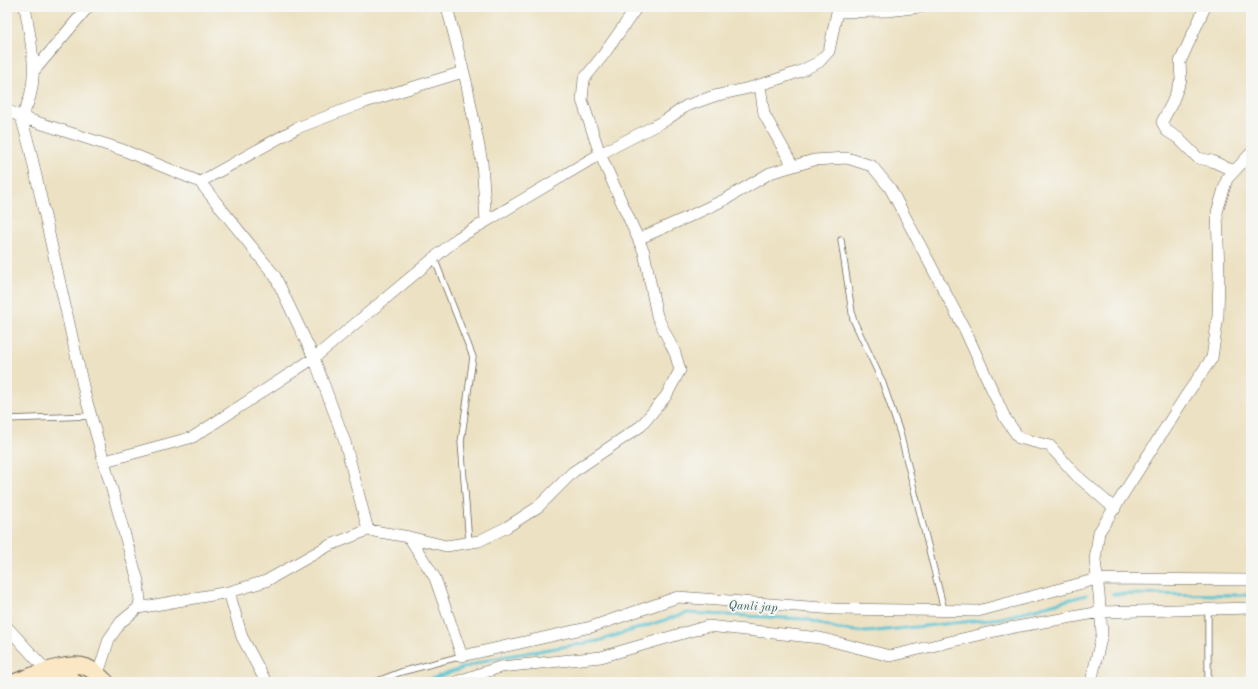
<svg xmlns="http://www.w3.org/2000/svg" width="1258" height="689" font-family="'Old Standard TT',serif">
<rect width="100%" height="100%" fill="#f6f6f2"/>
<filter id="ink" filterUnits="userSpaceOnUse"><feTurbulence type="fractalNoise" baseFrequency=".025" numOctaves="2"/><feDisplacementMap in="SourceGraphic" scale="8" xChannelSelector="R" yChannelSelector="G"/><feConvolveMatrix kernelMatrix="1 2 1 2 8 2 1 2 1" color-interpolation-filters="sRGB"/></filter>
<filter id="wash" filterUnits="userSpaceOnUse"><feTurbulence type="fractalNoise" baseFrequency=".012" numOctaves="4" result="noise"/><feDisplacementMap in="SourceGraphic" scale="16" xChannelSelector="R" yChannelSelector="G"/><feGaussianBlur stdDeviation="0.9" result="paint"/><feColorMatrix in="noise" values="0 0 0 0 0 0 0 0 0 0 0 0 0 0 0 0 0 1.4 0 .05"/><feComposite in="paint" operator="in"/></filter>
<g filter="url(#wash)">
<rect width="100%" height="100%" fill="#ece1c2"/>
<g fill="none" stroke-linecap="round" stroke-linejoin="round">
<path stroke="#58c2d3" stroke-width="3" d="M1113,594L1251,595
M422,682L490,659L598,641L687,613L806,619L838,629L867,632L1002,618L1086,595"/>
</g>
</g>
<g filter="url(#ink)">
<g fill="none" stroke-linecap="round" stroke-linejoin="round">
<g stroke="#656156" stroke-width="7">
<path id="lane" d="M841,240L853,319L882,381L900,433L944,610
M434,258L473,357L461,442L469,542
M7,419L91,416
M1208,609V682
M375,682L401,672L462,656"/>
</g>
<g stroke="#656156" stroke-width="12">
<path id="street" d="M25,7C31,43 42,84 21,117L123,150L200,182L275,276L314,358L345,442L368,530
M447,7L466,81L482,162L486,221
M1205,7L1180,62L1181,80L1172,103L1162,122L1167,131L1178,138L1198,158L1212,161L1234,171
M837,12L888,11L920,7
M33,72L88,7
M760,85L764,114L793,166
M7,110L21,117L30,149L85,395L138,581L140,601L138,608L121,622L109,639L98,674
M200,182L297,128L365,102L463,72
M638,239L688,217L726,199L770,173L814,160L847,158L872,166L890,188L965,330L1005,418L1019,438L1050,446L1076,475L1115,509
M105,461L193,437L314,358L458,238L600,154L666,120L686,106L714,96L753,87L781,78L801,71L819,62L829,51L838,7
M409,537L435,578L462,656L591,627L678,597L835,609L978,611L1097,579L1251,580
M229,592L242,637L266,682
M138,608L229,592L266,581L328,546L368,530L409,537L446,546L479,541L507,527L538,507L573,472L641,426L666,396L680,370L675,353L657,316L644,252L600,154L582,100L584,79L604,54L637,7
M7,627L47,671
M456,682L500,667L601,657L708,626L820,638L890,656L1004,629L1101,612L1251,608
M1091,682L1102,634L1099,594L1095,560L1099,532L1185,397L1212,358L1218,316L1219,274L1217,212L1227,179L1251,153"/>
</g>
<g stroke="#656156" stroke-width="18">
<path id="secondary" d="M47,671L60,674L75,682
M15,682C33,676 67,660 86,667C94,670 100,676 106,682"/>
</g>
<use href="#lane" stroke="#fff" stroke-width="5.5"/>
<use href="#street" stroke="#fff" stroke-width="11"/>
<use href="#secondary" stroke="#fbe7c3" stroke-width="16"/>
</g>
</g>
<g text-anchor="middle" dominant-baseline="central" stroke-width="4" stroke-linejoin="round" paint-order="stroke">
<g font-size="12" font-style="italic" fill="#345e65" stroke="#f6f6f2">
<text transform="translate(753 607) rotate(3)">Qanli jap</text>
</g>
</g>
<rect width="1258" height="689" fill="none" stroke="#f6f6f2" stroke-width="24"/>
</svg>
